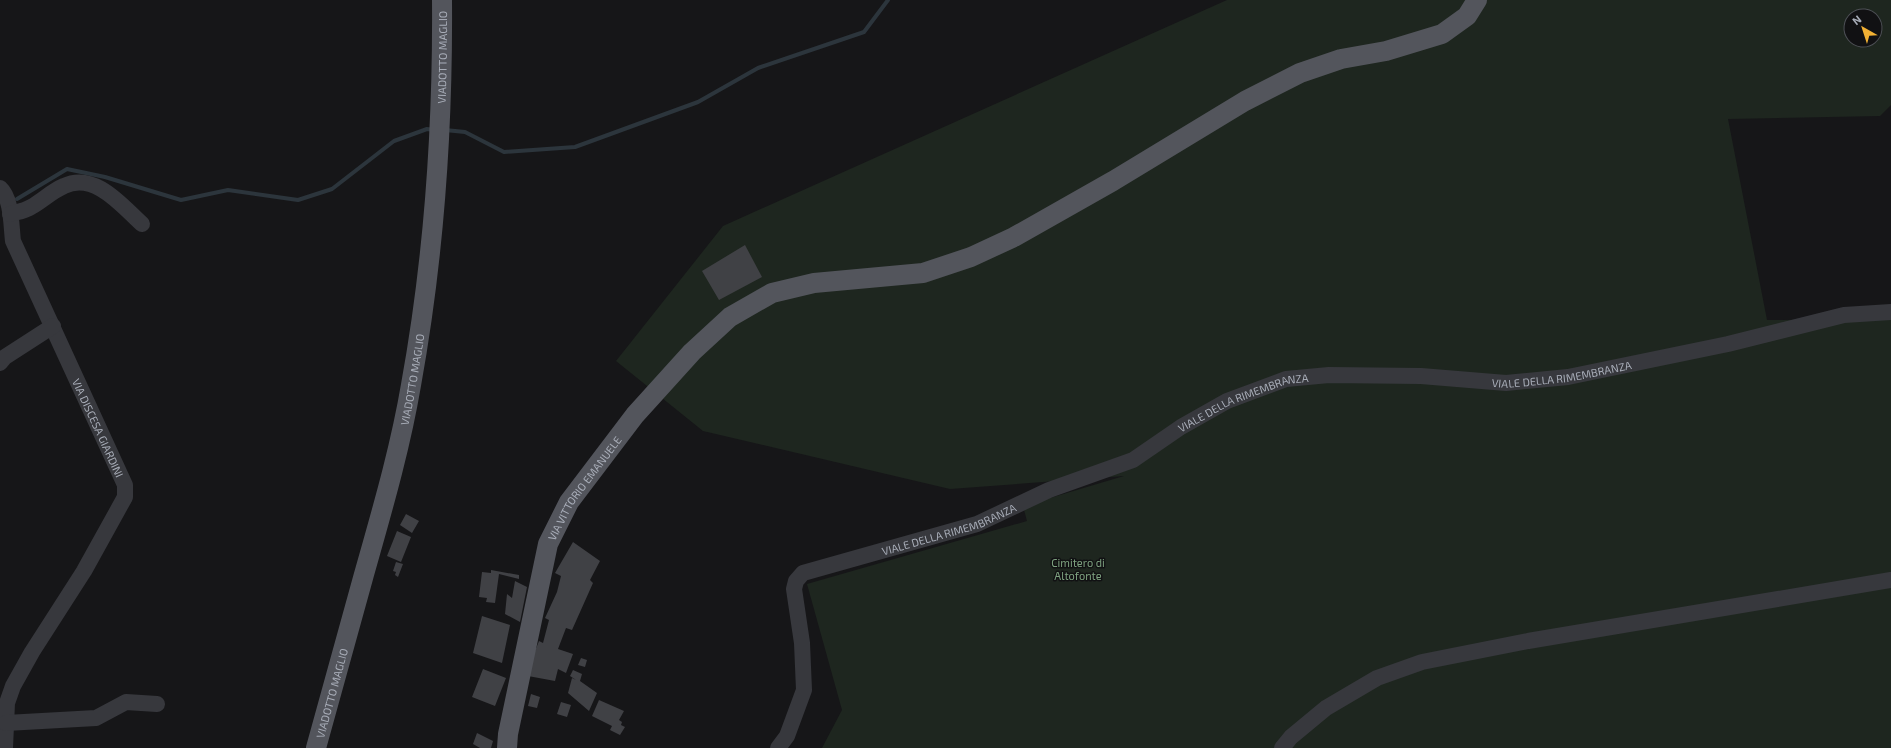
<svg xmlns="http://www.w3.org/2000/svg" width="1891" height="748" font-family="'Exo 2',sans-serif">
<rect width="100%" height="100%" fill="#161618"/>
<path fill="#1e261f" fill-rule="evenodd" d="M1227,0H1891V105L1880,116L1728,119L1767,320L1891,319V748H822L842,710L807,584L1027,521L1023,506L1124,476L950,489L703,431L616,361L723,226ZM1851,16H1875V40H1851Z"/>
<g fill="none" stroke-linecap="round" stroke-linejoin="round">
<path stroke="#2c353c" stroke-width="4" d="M445,130L465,132L504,152L575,147L698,102L758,68L864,32L888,0
M17,199L67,169L105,177L181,200L228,190L298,200L332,189L394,141L427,129L434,130"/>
</g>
<path fill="#404145" d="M745,245L762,277L719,300L702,271Z
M406,514L419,521L412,533L400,525Z
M397,531L411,537L401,562L387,556Z
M573,542L600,561L590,580L593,583L572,630L566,628L558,649L573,654L566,673L558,669L555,681L528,676L531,661L539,641L543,643L549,620L545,618L557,592L561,576L555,573Z
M396,562L403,564L398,577L395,575L396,572L393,571Z
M491,570L519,575V579L499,574L495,603L486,602L487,598L479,597L482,572L491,573Z
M515,581L527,587L520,622L505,614L507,594L512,598Z
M482,616L510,625L502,663L473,653Z
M581,658L587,660L585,667L578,665Z
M483,669L506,678L495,706L472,697Z
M573,670L582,674L580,681L597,693L589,711L568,693L572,678L576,680L570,676Z
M531,694L540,697L537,708L528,706Z
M599,700L624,711L619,720L622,722L621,725L625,727L620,735L610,730L612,726L592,716Z
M561,702L571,705L567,717L557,714Z
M477,733L493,741L491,748H480L473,744Z"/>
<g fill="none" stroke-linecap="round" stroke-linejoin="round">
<g stroke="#37383d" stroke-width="16">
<path id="s1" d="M0,188C12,199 11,225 13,241L125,485V497L84,571L32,652L13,686L7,703L5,748"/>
<path d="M10,214C17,212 25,211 31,207C42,201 52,191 64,186C95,171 123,207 142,224"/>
<path d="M0,363L5,357L53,326"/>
<path d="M6,723L96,718L126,702L157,704"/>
<path id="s2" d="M778,748L787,736L804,690L802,643L794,589L796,581L803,573L977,524L1049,490L1133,460L1181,427L1227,401L1286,379L1329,375L1421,376L1506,383L1568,377L1728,344L1844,315L1891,312"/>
<path d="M1282,748L1291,737L1326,708L1377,678L1422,662L1528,641L1891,580"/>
</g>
<g stroke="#53555c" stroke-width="20">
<path id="s3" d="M316,748C332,691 347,635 363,578C381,514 400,450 411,385C434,258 443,129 442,0"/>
<path id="s4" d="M507,748L508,734L548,544L569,502L635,415L692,352L730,317L772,293L814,283L923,273L971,257L1014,237L1113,181L1245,101L1300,73L1341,59L1386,51L1442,34L1467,16L1477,0"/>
</g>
</g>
<g text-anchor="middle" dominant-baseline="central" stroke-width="3" stroke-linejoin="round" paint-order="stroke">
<g font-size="11" fill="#a8adb8" stroke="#111113">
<text stroke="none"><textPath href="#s3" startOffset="705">VIADOTTO MAGLIO</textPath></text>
<text stroke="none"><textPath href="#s2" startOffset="985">VIALE DELLA RIMEMBRANZA</textPath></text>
<text stroke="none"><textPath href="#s3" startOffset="381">VIADOTTO MAGLIO</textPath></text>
<text stroke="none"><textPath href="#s2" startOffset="660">VIALE DELLA RIMEMBRANZA</textPath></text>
<text stroke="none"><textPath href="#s1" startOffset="261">VIA DISCESA GIARDINI</textPath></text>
<text stroke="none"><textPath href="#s4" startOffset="275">VIA VITTORIO EMANUELE</textPath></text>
<text stroke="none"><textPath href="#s2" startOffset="337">VIALE DELLA RIMEMBRANZA</textPath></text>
<text stroke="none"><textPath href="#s3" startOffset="57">VIADOTTO MAGLIO</textPath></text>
</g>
<g font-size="11" fill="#7fa381" stroke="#111113">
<text x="1078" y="562">Cimitero di<tspan x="1078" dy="13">Altofonte</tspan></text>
</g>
</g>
<g transform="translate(1863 28) rotate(321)"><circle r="19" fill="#111113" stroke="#4d4f55"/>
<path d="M0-3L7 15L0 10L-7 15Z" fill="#f2b134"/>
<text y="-6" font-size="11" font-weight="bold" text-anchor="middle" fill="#a8adb8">N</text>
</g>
</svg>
